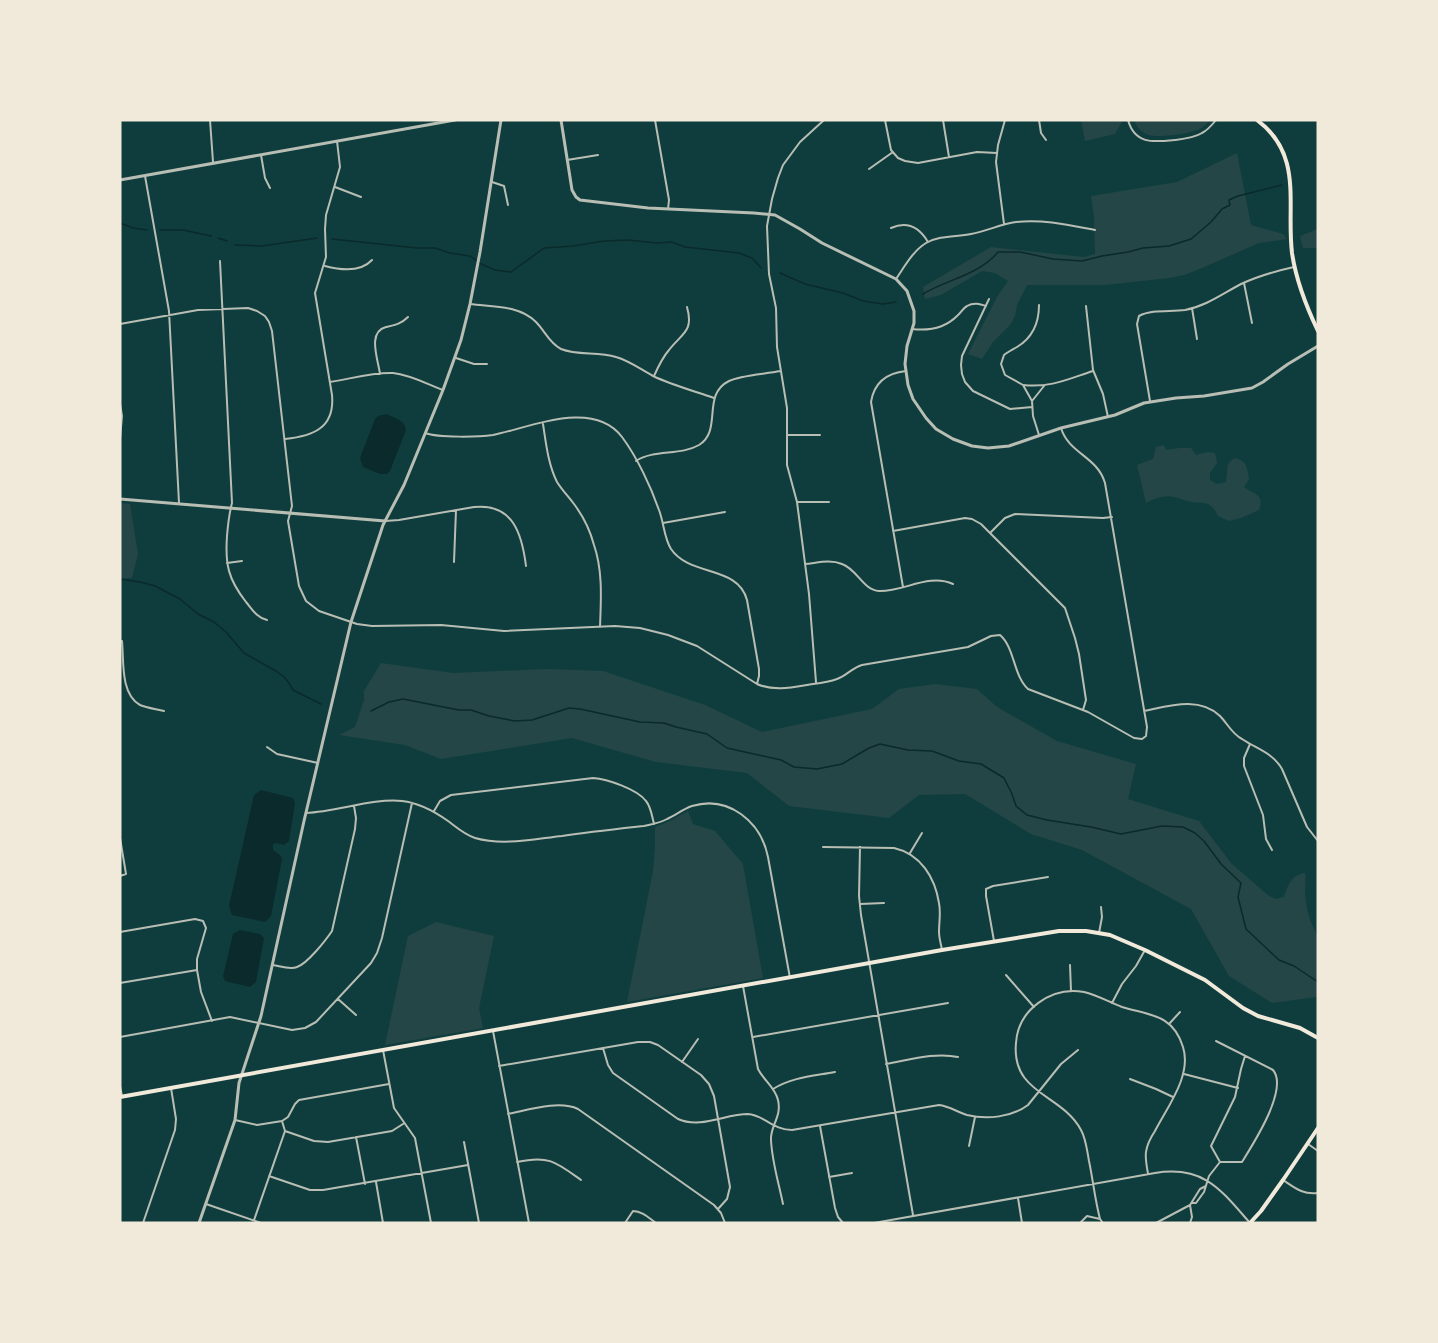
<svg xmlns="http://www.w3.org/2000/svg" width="1438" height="1343" font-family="'PT Sans',sans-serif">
<rect width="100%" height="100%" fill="#0f3d3e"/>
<path fill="#244646" d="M1081,120H1123L1115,134L1085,141Z
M1134,120H1210C1208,122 1206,125 1203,127C1194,134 1156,139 1146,134C1140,131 1136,126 1134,120Z
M1237,153L1251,225L1283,234L1287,239L1259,243L1202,268L1184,275L1169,278L1105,285H1027L1017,305L1015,316L1010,325L993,342L982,359L968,354L997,297L1008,281L995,273L982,271L941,295L925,299L923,287L991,247L1084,257L1095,254L1094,218L1091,196L1177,182Z
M1318,229V248H1303L1300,236Z
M1164,445L1166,450L1179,448H1191L1196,455L1207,452L1215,453L1217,463L1210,473V480L1217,484L1226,482L1228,464L1234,458C1247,460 1247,468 1249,479L1244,487C1256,495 1264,494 1259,510L1241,518L1229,521L1218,516C1209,498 1204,505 1187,501C1183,500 1182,499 1178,498C1166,494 1156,498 1146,503L1137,465L1153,459L1156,447Z
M120,503L130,504L138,554L132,578L120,579Z
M381,663L453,673L548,669L603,671L705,705L762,732L872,709L899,689L935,684L977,689L997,707L1057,741L1136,764L1128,799L1199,821L1232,864L1269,896L1276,899L1284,897C1288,885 1291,875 1305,873C1306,880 1305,886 1305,893C1306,908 1310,924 1318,936V995L1317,997L1272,1003L1229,976L1191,909L1082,850L1031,834L965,794L919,795L889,818L789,806L747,773L656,762L572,738L441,759L405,745L339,735L355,727L364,700V691Z
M688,811L693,824L715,831L743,864L763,978L627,1002L653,871L655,848V827L670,821Z
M436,922L494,936L479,1008L483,1028L385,1045L408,936Z"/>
<path fill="#0a2a2b" d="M386,414C395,418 405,420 406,430L390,471L387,474H380L363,467L360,458L375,419L378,416Z
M261,790L293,798L295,803L289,841L284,845L276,843L273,844V850L280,855L282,859L271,916L265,922L232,915L229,906L254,795Z
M240,930L260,934L264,938L256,982L250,987L225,981L223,976L233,934Z"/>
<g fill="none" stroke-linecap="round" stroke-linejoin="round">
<path stroke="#0a2a2b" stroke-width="1.5" d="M120,223L133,228L147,230
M160,230H183L211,236
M218,238L227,241
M332,239L417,248H435L450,253L470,256L481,264L495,270L511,272L544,248L573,246L604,241L628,240L657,243L672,242L685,247L739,253L752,258L761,268
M235,245L262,246L317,238
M780,273L805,284L843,293L863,301L883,304L896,302
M923,294C948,279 979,275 998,252H1020L1053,259L1082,261L1102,256L1128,252L1143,248L1169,246L1191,239L1211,222L1222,209L1230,205L1229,200L1238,196L1282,185
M120,579L140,582L155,586L180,599L198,614L214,622L226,632L244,653L276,671L284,677L289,683L293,690L321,704
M371,711L389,702L403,699L459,710H471L489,716L515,721L532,720L569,708L580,709L640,722L664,723L676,727L707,734L727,748L781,760L794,767L817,769L842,764L869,748L880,744L908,750L932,751L959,761L981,764L1004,778L1012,794L1016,806L1027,815L1047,820L1091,827L1121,834L1162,826L1183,827L1195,833L1204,841L1221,864L1241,883L1238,897L1246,929L1279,960L1294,966L1318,982"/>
<path stroke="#b8beb3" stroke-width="2" d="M210,120L213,162
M655,120L669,200L668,209
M885,120L891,150L898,158L905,161L918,163L977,152L997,153
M943,120L949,157
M1039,120L1041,133L1046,140
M1128,120C1135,145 1154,142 1175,140C1184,139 1194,138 1202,133C1208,130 1212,125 1216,120
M261,155L265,178L270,188
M567,160L598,155
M869,169L893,152
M145,176L169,311L179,503
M492,182L504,186L508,205
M335,187L361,197
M1004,224L996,162L998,145L1005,120
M891,228C907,221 919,227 928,242
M220,261L232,503C229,514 228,524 227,536C225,564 228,579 246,602C252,609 257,618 267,620
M325,266C340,270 360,273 372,260
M896,279C905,266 913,251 926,243C940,235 956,237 971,234C987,231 1001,224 1016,222C1043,219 1069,225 1095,230
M1244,283L1252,323
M989,299L962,356L961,365L962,374L965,382L973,391L1010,409L1032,407
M470,304C493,307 519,305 536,322C545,331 549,343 561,349C578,356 598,351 616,357C630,361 640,369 653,376C672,385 694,391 714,398
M1086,306L1093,370L1103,394L1108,417
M1192,308L1197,339
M120,324L198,310L248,308L257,311L265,316L269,322L272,331L292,506L288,521L299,586L306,601L319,611L357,624L372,626L441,625L504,631L615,626L640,628L668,635L697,646L757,684C775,692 794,687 813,684C821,683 829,682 837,679C846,676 852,668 862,665L968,647L991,636L1000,635C1015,648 1013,675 1028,689L1088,712L1134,738L1142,739L1146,736L1147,727L1105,483C1097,456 1069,454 1061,428
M912,329C929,331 945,328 957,316C961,313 963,308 967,306C974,302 980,304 986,306
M456,358L474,364H487
M380,374C378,359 367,332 386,327C395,325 401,324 408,317
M654,376C658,367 662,358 669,350C682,333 694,332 687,307
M330,382C350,379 373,372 393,373C411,375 427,384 443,390
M1023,385C1051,388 1068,379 1093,371
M1032,401L1023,385L1005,375L1001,364L1004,355C1008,352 1012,350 1017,347C1032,338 1039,323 1039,305
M1150,401L1137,324L1139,316C1152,309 1170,312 1185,310C1206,306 1222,294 1241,284C1258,276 1276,271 1294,267
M120,404L122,416L120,439
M543,424C546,443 548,464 557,482C562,490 568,496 574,504C583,516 590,530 594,545C603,571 601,600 600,627
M425,433C439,438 479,437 493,435C532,427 593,399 622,437C637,457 651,487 659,510C664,523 664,538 671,549C690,577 738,565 747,600L759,669V676L757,684
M788,435H820
M1039,435L1033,416L1032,401L1044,386
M285,439C313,436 335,428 332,395L315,293L326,257L325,229L326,215L340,167L337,141
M636,461C654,449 680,456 699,445C723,430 701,395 729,381C741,375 766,374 780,371
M797,502H829
M385,521L399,520L474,507C513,503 522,534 526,566
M663,523L725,512
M893,531L965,518L972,519L981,524L1065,608L1075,638L1079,654L1086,700L1083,710
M990,533L1005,518L1015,514L1103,518L1112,517
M454,562L456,510
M227,563L242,561
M805,564C817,563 830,559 842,564C857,569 863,590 879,591C903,592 929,573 953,584
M903,587L871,402C874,383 887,373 906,371
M120,641H122C124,660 120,694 140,705C147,708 156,709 164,711
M816,682L809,594L797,502L787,465V408L777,347L776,308L769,274L767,226L772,199L778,178L783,165L800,142L824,120
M1144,711C1169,706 1199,696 1220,716C1227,723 1232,734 1242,739C1257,749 1273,753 1282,769L1307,827L1318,841
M1250,744L1244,758V766L1263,815L1266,839L1272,850
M267,747L277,754L318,763
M434,811L440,801L451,795L593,778C607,779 637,789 646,801C651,807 652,816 654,824
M306,813C337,812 372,798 402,801C420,803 434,811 448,821C456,827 465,835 475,838C503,846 534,839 562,836C589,832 617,829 644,826C652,824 660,823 667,819C676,815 683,809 692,806C729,795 761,822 768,857L790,978
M120,838L126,874L120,876
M823,847L894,848C921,854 935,878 939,903C941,913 939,922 939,932C939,938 941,944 942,950
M860,847L859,896L861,915L913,1215
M910,853L922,833
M860,904L884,903
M120,932L195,919L203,921L206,928L197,959V970L201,992L212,1021
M1099,933L1102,917L1101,907
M994,941L986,896V889L993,886L1048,877
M273,965C280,966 290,970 297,967C307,964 326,940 332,931L355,829L356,818L354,806
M1070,965L1071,991
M1006,975L1034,1007
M120,983L197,970
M743,986L758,1069C764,1081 775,1087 778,1100C782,1117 770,1126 771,1140C772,1162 779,1184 783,1204
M338,999L356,1015
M1112,1003L1122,984L1136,966L1145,950
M1169,1024L1180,1012
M493,1031L529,1223
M120,1037L230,1017L292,1030L305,1028L316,1022L371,963L377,953L382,938L412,803
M753,1037L948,1003
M1216,1041L1273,1070C1289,1089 1253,1144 1242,1162H1220
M603,1048L608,1065L613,1073L678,1119C701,1129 725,1114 748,1114C764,1115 773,1130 792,1130L939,1105C949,1106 957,1112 967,1115C987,1120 1012,1117 1028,1105L1061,1064L1078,1050
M383,1050L394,1108L415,1138L431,1223
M682,1062L698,1039
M886,1064C909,1060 935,1052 958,1057
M499,1066L638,1042H650L658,1045L701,1075L709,1084L714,1096L730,1187L727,1199L718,1209
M1184,1074L1238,1088
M1130,1079L1156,1089L1173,1097
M120,1086L122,1096
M773,1089C792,1077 814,1076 835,1072
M508,1114C528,1110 559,1100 578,1109L714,1205L721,1213L725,1223
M235,1120L257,1125L282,1121L288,1117L295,1104L299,1100L389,1084
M820,1126L835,1208L838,1217L843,1223
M285,1131L314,1141L328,1142L392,1131L403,1124
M356,1137L365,1184
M464,1142L479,1223
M1308,1144L1318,1151
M969,1146L975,1117
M517,1162C549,1155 556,1162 581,1180
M1220,1162L1211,1146L1235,1097L1241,1069L1245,1056
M269,1176L310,1190H323L468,1165
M829,1177L852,1173
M1283,1180C1295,1188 1303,1195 1318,1193
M376,1182L383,1223
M1018,1198L1022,1223
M1192,1203H1196L1204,1192L1209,1176L1220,1162
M206,1204L261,1223
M1100,1219C1095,1200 1093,1180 1089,1161C1087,1150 1086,1139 1081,1130C1062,1094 1011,1094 1016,1043C1018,1010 1051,986 1084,992C1097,995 1109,1002 1122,1007C1149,1015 1173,1014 1183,1047C1192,1075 1168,1106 1155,1131C1151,1137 1147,1144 1146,1152C1145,1159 1147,1167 1148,1174
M143,1223L175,1130L176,1119L171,1088
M253,1223L285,1131L282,1121
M625,1223L633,1211C642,1211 649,1218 656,1223
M874,1223L1155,1173C1204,1165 1221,1190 1250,1223
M1080,1223L1087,1216L1100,1219L1103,1223
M1156,1223L1190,1205
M1190,1223L1192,1217L1190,1205L1200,1189L1206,1186"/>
<path stroke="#b8beb3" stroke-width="3" d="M561,120L572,190L576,197L580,200L648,208L754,213L775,215L800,229L822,243L896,279L907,291L914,311V323L907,346L905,364L908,385L913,399L926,418L936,429L953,439L972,446L988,448L1009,446L1061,428L1115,415L1144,403L1176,398L1204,396L1252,388L1263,382L1288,364L1318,346
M120,180L455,120
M120,499L385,521
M199,1223L235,1120L239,1083L261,1016L304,821L351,622L383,525L404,485L443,390L461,340L470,304L480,252L501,120"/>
<path stroke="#f1e9da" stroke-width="4" d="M1257,120C1304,155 1286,204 1292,253C1296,280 1306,306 1318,331
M120,1097L942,950L1059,931H1086L1110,935L1145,950L1205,980L1243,1008L1258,1016L1300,1028L1318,1038
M1250,1223L1261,1211L1283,1180L1318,1128"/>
</g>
<rect width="1438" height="1343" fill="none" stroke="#f1e9da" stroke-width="243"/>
</svg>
